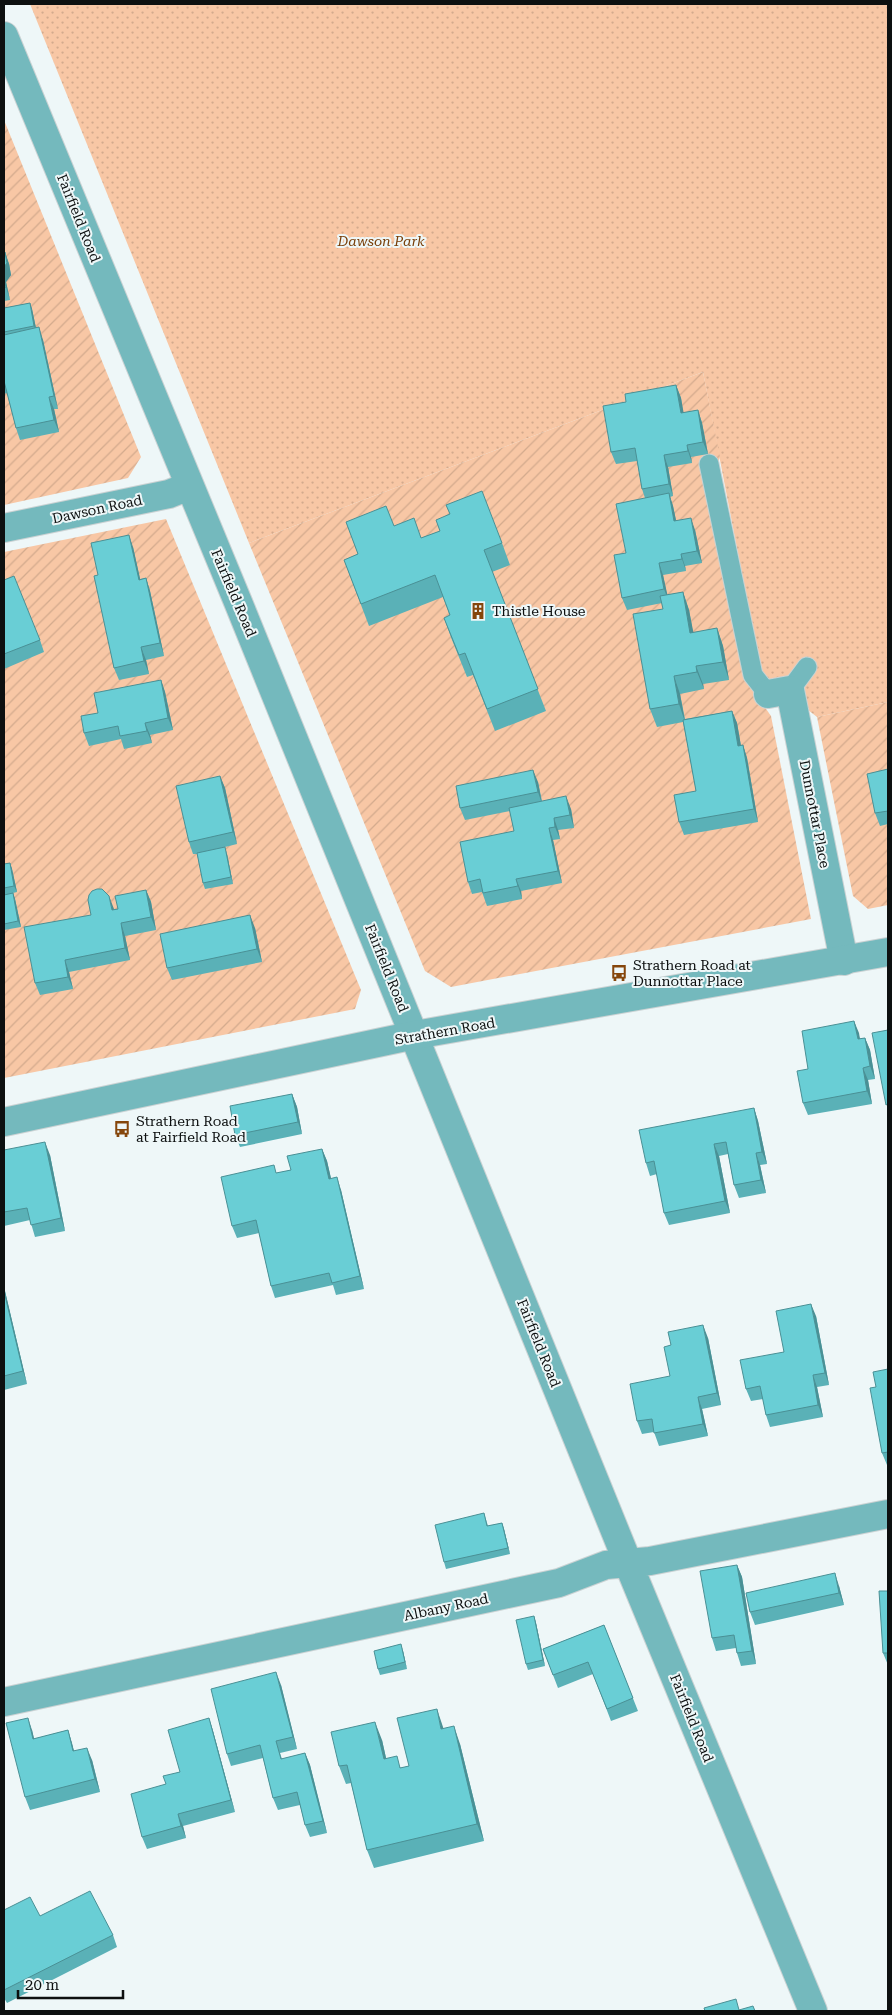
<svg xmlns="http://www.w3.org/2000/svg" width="892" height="2015" font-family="'Roboto Serif',serif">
<defs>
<pattern id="grass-dots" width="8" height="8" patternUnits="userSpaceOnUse" patternTransform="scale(1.25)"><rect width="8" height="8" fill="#f8c7a5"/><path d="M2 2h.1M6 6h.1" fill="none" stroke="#d3aa8d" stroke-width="1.8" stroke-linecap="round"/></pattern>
<pattern id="garden-furrows" width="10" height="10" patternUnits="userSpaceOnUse" patternTransform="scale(1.25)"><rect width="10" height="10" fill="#f8c7a5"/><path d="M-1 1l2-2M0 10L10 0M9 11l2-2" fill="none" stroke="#d3aa8d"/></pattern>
</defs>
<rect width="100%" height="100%" fill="#eef7f8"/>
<path fill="url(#grass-dots)" d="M30,4H888V702L817,717L761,673L703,372L249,543Z"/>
<path fill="url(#garden-furrows)" d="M4,120L141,457L128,478L4,505Z
M703,372L720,457L707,495L744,677L771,716L811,919L451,987L425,971L249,543Z
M166,519L361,990L355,1009L4,1078V552Z
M888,702V905L868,909L853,896L817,717Z"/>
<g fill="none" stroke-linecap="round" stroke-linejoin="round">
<g stroke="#cad2d3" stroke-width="21">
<path id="service" d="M709,464L753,675L768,694
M790,690L807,667"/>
</g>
<g stroke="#cad2d3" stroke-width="30">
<path id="minor" d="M4,36L238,602L628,1563L813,2011
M4,528L169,494L189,486
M768,694L790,690L844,961
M4,1702L559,1583L606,1565L650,1561L888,1514"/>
</g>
<g stroke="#cad2d3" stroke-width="30">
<path id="tertiary" d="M4,1122L415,1035L888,952"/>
</g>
<use href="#service" stroke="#74b9bd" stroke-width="19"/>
<use href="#minor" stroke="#74b9bd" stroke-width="28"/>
<use href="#tertiary" stroke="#74b9bd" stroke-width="28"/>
</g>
<path fill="#5ab1b7" d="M4,251L5,252L9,264L11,275L6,282L10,300L4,301Z
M30,303L32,309L36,328L43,340L58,409H54L59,432L20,440L16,428L7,393L4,394V308Z
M676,385L681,398L683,413L698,410L702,423L708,454L691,457L692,463L668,467L673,496L670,497L673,506L676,521L695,530L702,563L685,566L686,571L663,575L667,595L683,592L689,610L693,633L717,628L723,646L729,680L703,684L704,689L680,694L685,719L732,711L737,723L741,746L743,745L747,758L758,822L684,835L679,822L696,791L683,722L657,727L650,709L663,609L662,603L627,610L622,598L626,553L645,498L642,489L637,461L616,464L611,452L626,402Z
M446,505L502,543L510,565L492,572L546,711L495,731L473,675L467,677L452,640L444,618L450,616L443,597L369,626L344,560L358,554L346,522L421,538L440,531L450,514Z
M133,547L140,579L146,578L150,591L164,656L146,660L149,674L119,680L114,668L98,575Z
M4,580L40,640L44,652L4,669Z
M161,680L165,692L173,730L150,735L152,743L124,749L121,739L89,746L84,733L98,713Z
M888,769V824L880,826L875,813Z
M220,776L225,788L237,844L221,848L227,854L233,884L205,889L203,883L197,854H193L189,842Z
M538,782L542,801L571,809L574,828L558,830L560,839L553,840L562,883L521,891L522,899L487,906L482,892L472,894L468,882L514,831L510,811L465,820L460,808Z
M10,863L12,869L17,892L13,893L15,899L21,927L4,930V864Z
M146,890L151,902L156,930L125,936L130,960L69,972L73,989L40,995L35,983L91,915L118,909Z
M255,928L262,962L172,980L167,968Z
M854,1021L860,1039L865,1038L870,1050L875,1079L868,1080L872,1104L808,1115L803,1103L808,1069Z
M292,1094L297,1107L302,1134L240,1147L235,1135Z
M754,1108L758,1121L767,1164L760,1165L766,1193L739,1198L734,1185L728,1154L719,1156L730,1213L669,1225L664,1213L657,1174L650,1176L646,1163Z
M322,1149L327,1161L331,1179L341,1190L364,1289L336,1295L333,1285L275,1298L271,1286L259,1233L237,1238L232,1226L277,1173L291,1170Z
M4,1150L50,1155L65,1231L35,1237L30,1220L4,1226Z
M4,1287L27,1384L4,1390Z
M816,1316L829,1385L817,1387L823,1417L770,1427L766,1415L763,1399L751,1401L746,1389L784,1352Z
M708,1338L721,1405L702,1409L708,1436L659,1446L654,1432L642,1434L637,1421L670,1376Z
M888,1369V1465H887L882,1453L876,1387Z
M484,1513L488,1526L502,1523L504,1529L510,1554L446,1569L444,1562Z
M737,1565L742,1577L756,1664L741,1666L737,1653L736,1648L716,1651L712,1638Z
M839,1586L844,1605L755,1625L750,1612Z
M888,1591V1665L883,1653Z
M534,1616L536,1623L545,1666L528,1670L526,1664Z
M604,1625L638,1711L611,1721L593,1674L558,1688L543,1649Z
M403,1651L407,1669L380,1675L378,1669Z
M281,1685L297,1749L280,1753L282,1759L305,1753L310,1765L327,1833L310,1837L305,1825L300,1805L278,1810L273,1798L263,1758L231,1766L227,1754Z
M209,1718L213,1731L235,1812L183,1826L186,1838L147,1849L142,1837L180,1772Z
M443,1728L460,1744L484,1841L374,1868L367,1850L351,1783L346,1784L339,1766L382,1740L386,1758L401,1768L409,1766Z
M32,1730L34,1739L68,1730L74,1751L92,1760L100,1792L30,1810L25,1797Z
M4,1910L40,1916L113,1935L117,1947L7,2003L4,1998Z"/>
<path fill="#4a9095" d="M5,252L9,264L11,275L6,282L10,300L6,287L4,279Z
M30,303L32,309L37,333L34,326Z
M39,327L43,340L58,409L54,396Z
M676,385L681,398L686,426L681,413Z
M49,397L54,409L59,432L54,420Z
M698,410L702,423L708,454L703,442Z
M687,445L691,457L692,463L688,451Z
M664,455L668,467L673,496L669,484Z
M669,493L673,506L679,534L674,521Z
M691,518L695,530L702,563L697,551Z
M129,535L133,547L143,592L139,580Z
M681,554L685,566L686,571L682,559Z
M659,563L663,575L669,602L664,589Z
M146,578L150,591L164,656L160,643Z
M683,592L689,610L697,651L690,633Z
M717,628L723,646L729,680L723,662Z
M141,647L146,660L149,674L144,661Z
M696,666L703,684L704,689L697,672Z
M674,676L680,694L685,722L679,704Z
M161,680L165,692L173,730L168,718Z
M732,711L737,723L743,758L738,746Z
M145,723L150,735L152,743L147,731Z
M743,745L747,758L758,822L754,809Z
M533,770L538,782L542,804L538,792Z
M220,776L225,788L237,844L233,832Z
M566,796L571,809L574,828L570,815Z
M554,818L558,830L560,839L555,827Z
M549,828L553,840L562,883L558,871Z
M225,847L227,854L233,884L231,877Z
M10,863L12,869L17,892L14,886Z
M516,879L521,891L522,899L518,886Z
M146,890L151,902L156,930L151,917Z
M13,893L15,899L21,927L18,921Z
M109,896L114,909L116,923L112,910Z
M250,915L255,928L262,962L257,949Z
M121,923L125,936L130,960L125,948Z
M65,960L69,972L73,989L68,977Z
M854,1021L859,1033L862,1052L858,1039Z
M865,1038L870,1050L875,1079L870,1066Z
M863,1068L868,1080L872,1104L867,1091Z
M292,1094L297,1107L302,1134L298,1122Z
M754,1108L758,1121L767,1164L762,1152Z
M45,1142L50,1155L65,1231L61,1218Z
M714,1144L719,1156L730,1213L725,1201Z
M322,1149L327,1161L334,1191L329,1179Z
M756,1153L760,1165L766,1193L761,1180Z
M337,1177L341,1190L364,1289L360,1276Z
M4,1287L5,1291L27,1384L23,1371L4,1291Z
M811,1304L816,1316L829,1385L825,1373Z
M703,1325L708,1338L721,1405L717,1393Z
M813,1375L817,1387L823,1417L818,1405Z
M698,1397L702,1409L708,1436L703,1424Z
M502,1523L504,1529L510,1554L508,1548Z
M737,1565L742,1577L756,1664L752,1651Z
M835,1573L839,1586L844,1605L839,1593Z
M534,1616L536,1623L545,1666L543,1660Z
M401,1644L403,1651L407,1669L405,1662Z
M276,1672L281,1685L297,1749L293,1737Z
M437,1709L443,1727L448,1747L441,1729Z
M28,1718L32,1730L37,1751L33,1739Z
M209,1718L213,1731L235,1812L231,1800Z
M375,1722L382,1740L390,1776L384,1759Z
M454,1726L460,1744L484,1841L477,1824Z
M68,1730L72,1743L77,1764L73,1751Z
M87,1748L92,1760L100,1792L95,1779Z
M305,1753L310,1765L327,1833L323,1821Z
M178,1814L183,1826L186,1838L181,1826Z"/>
<path fill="#69ced5" stroke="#4a9095" d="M4,251L5,252L7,263L4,267Z
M4,279L6,287L4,288Z
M30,303L34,326L4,332V308Z
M39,327L54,396L49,397L54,420L16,428L4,381V335Z
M676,385L681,413L698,410L703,442L687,445L688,451L664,455L669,484L642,489L635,448L611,452L603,406L626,402L625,394Z
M482,491L502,543L484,550L538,689L487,709L465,653L459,655L444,618L450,615L435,575L361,604L344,560L358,554L346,522L386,506L394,526L414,518L421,538L440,531L436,520L450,514L446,505Z
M669,493L674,521L691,518L697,551L681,554L682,559L659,563L664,589L622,598L614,555L626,553L616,504Z
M129,535L139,580L146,578L160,643L141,647L144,661L114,668L94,576L98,575L91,543Z
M14,576L40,640L4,654V580Z
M683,592L690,633L717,628L723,662L696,666L697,672L674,676L679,704L650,709L633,614L663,609L660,596Z
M161,680L168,718L145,723L147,731L120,736L118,726L84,733L81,716L98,713L94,693Z
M732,711L738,746L743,745L754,809L679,822L674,795L696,791L683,720Z
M888,769V811L875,813L867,774Z
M533,770L538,792L460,808L456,786Z
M220,776L233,832L189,842L176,786Z
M566,796L570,815L554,818L555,827L549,828L558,871L516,879L518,886L483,893L480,879L468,882L460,842L514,831L509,808Z
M225,847L231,877L203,883L197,853Z
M10,863L14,886L4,888V864Z
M97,889H102L109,896L112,910L118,909L115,896L146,890L151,917L121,923L125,948L65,960L68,977L35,983L24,927L91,915L88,900L89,895L92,891Z
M13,893L18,921L4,924V895Z
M250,915L257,949L167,968L160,934Z
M854,1021L858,1039L865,1038L870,1066L863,1068L867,1091L803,1103L797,1071L808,1069L802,1031Z
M888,1030V1104L886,1105L872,1033Z
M292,1094L298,1122L235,1135L230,1106Z
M754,1108L762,1152L756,1153L761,1180L734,1185L726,1142L714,1144L725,1201L664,1213L654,1161L646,1163L639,1130Z
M45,1142L61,1218L31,1225L27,1208L4,1212V1150Z
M322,1149L329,1179L337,1177L360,1276L332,1283L329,1273L271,1286L256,1220L232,1226L221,1177L274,1165L276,1173L291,1170L287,1156Z
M4,1291L23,1371L4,1376Z
M811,1304L825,1373L813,1375L818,1405L766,1415L760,1386L746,1389L740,1360L784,1352L776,1311Z
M703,1325L717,1393L698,1397L703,1424L654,1433L652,1419L637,1421L630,1384L670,1376L664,1347L671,1345L668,1332Z
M888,1369V1452L882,1453L870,1388L876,1387L873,1372Z
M484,1513L487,1526L502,1523L508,1548L444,1562L435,1525Z
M737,1565L752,1651L737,1653L734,1635L712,1638L700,1571Z
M835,1573L839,1593L750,1612L746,1593Z
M879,1591H888V1653H883Z
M534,1616L543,1660L526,1664L516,1620Z
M604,1625L633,1698L607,1709L588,1662L553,1675L543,1649Z
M401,1644L405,1662L378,1669L374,1651Z
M276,1672L293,1737L276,1741L281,1759L305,1753L323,1821L305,1825L297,1792L273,1798L260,1745L227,1754L211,1689Z
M437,1709L441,1729L454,1726L477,1824L367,1850L347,1765L339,1766L331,1732L375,1722L384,1759L397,1756L400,1768L409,1766L397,1718Z
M28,1718L33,1739L68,1730L73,1751L87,1748L95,1779L25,1797L6,1723Z
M209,1718L231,1800L178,1814L181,1826L142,1837L131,1794L166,1784L163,1776L180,1772L168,1730Z
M90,1891L113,1935L4,1990V1910L30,1897L40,1916Z
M736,1999L739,2010L753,2006L755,2011H705L704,2008Z"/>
<defs>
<g id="building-bare" transform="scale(1.35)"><path d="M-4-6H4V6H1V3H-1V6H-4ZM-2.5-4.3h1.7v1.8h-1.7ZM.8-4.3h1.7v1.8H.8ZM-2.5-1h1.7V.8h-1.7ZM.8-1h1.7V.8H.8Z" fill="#85460b" stroke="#eef7f8" stroke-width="2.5" paint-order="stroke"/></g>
<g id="bus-bare" transform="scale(1.35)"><path d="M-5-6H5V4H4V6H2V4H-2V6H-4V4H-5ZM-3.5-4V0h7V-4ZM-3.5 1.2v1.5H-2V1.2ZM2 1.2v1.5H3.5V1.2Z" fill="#85460b" stroke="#eef7f8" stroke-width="2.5" paint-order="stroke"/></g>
</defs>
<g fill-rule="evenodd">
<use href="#building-bare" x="478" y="611"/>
<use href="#bus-bare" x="619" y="973"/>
<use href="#bus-bare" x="122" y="1129"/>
</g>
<g text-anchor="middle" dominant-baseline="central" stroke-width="4" stroke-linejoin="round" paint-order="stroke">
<g font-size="14" fill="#0d1010" stroke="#eef7f8">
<text transform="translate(79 218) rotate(68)">Fairfield Road</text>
<text transform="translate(97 509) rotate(-12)">Dawson Road</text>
<text transform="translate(234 593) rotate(67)">Fairfield Road</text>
<text transform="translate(815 814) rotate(79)">Dunnottar Place</text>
<text transform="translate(387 968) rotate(68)">Fairfield Road</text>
<text transform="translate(445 1031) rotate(-10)">Strathern Road</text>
<text transform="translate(539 1343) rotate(68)">Fairfield Road</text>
<text transform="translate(446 1607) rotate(-12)">Albany Road</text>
<text transform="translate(692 1718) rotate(68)">Fairfield Road</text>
</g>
<g font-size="14" font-style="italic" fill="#783e08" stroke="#eef7f8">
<text x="381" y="241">Dawson Park</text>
</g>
<g font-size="14" fill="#0d1010" stroke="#eef7f8" text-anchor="start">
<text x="492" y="611">Thistle House</text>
<text x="633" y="965">Strathern Road at<tspan x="633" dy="16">Dunnottar Place</tspan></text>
<text x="136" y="1121">Strathern Road<tspan x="136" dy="16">at Fairfield Road</tspan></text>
</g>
</g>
<rect width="892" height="2015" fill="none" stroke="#0d1010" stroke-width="10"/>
<path d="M18 1990v8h105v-8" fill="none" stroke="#0d1010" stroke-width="2.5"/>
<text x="25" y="1990" font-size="15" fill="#0d1010" stroke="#eef7f8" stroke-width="4" paint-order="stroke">20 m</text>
</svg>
